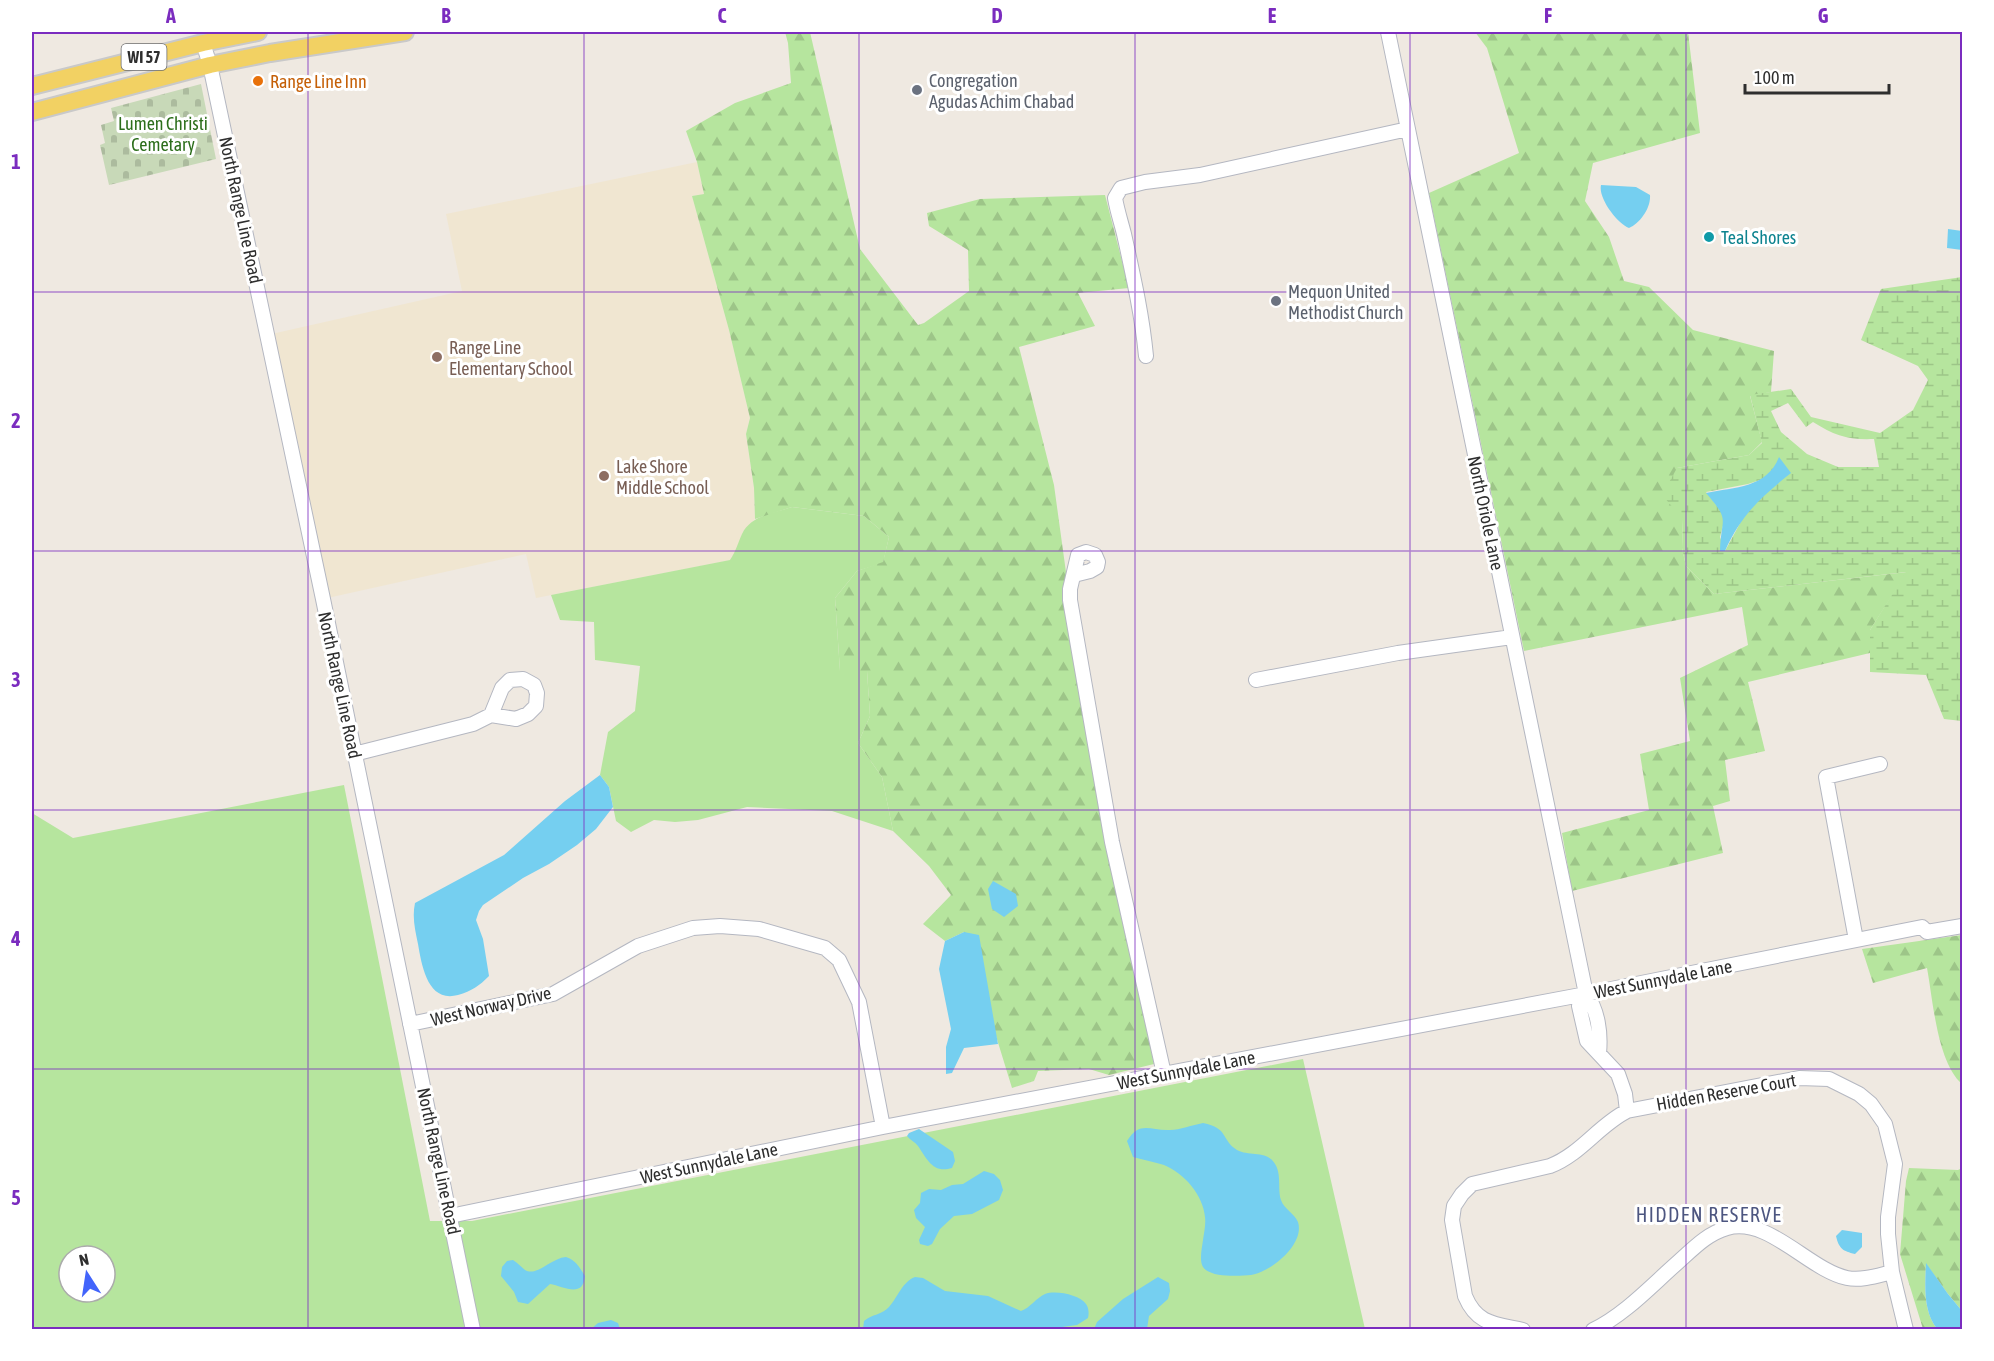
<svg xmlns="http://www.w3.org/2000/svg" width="1994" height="1361" font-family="'Asap Condensed',sans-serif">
<defs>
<pattern id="forest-firs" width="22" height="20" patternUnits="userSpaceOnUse" patternTransform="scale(1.5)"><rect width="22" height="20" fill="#b6e59e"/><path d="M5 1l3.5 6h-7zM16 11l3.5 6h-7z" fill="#9dc588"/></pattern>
<pattern id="wetland-marsh" width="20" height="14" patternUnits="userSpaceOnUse" patternTransform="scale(1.5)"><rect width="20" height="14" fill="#b6e59e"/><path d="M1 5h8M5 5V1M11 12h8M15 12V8" fill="none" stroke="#9dc588"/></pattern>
<pattern id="cemetery-stones" width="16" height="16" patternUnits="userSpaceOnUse" patternTransform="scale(1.5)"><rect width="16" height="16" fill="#c8d9b8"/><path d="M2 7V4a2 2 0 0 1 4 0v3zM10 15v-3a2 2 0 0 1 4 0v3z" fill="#acbb9e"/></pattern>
</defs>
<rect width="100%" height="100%" fill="#efe9e1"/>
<path fill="#f0e6d1" d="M697,162L704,194L692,196L729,330L750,418L746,434L754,488L755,519L743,532L738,549L731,560L536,598L526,554L323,599L267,335L462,291L446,214Z"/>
<path fill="#b6e59e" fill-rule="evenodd" d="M792,507L864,516L889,537L883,563L857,571L835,598L840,671H867L870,716L858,743L882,777L893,831L832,811L747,807L698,820L675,822L654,820L631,832L616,821L609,787L600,775L608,732L635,711L640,666L595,660L594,622L560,620L551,595L730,560C736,551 738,543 742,534C751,515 774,513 792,507Z
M344,785L430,1221H472L1303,1059L1365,1329H32V813L73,838ZM69,1256H105V1292H69Z"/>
<path fill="url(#forest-firs)" d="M785,32H810L860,249L918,325L924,323L969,291L968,250L929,226L927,213L980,199L1105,195L1129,288L1078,293L1095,326L1019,347L1054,485L1094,776L1154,1064L1109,1075L1089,1069L1038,1071L1034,1081L1012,1088L964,932L945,941L923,924L951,895L929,866L893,831L882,777L858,743L870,716L867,671H840L835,598L857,571L883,562L889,537L864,516L792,507L755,519L754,488L746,434L750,418L729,330L692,196L704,194L697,162L686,131L735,103L791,83L788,43Z
M1475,32H1688L1700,133L1593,163L1585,201L1609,237L1624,281L1649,287L1693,330L1774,351L1771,392L1750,396L1762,442L1749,455L1677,468L1683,519L1682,548L1686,566L1714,594L1907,572L1870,630V653L1748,682L1765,751L1725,760L1730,801L1713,806L1723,853L1572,891L1562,833L1649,810L1640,754L1690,741L1680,678L1748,645L1742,607L1524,651L1429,193L1519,153L1487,48Z
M1962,935V1084C1937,1062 1933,1000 1927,968L1873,983L1862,949Z
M1909,1168L1958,1170L1962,1168V1311L1948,1294L1926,1264C1925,1287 1923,1311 1937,1329H1923L1900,1254L1906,1181Z"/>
<path fill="url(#wetland-marsh)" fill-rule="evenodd" d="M1962,277V721L1944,719L1926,675L1870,672V630L1906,572L1714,594L1686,566L1682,548L1683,519L1662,495L1677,468L1749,455L1762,443L1750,395L1791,389L1811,417L1880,433L1913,410L1928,380L1918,366L1861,340L1881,289ZM1788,403L1806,427L1813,422C1835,436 1848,440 1874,439L1879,467H1838L1807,454L1781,432L1771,411ZM1774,469L1763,496L1745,514L1725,551L1720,537L1724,522L1722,512L1706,492L1748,484L1763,479Z"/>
<path fill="url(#cemetery-stones)" d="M201,84L216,159L109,185L100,145L105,143L101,125L114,121L111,108Z"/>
<path fill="#75cff0" d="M1601,185L1636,187L1650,195C1651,208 1640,223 1629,228C1617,223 1598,198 1601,185Z
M1948,229L1962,231V250L1947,248Z
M1779,457L1791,473C1761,497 1741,515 1725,551H1720C1721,516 1731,522 1706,493C1735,487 1767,488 1779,457Z
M600,775L609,787L613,807L596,829L577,845L549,864L523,878L483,905L479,911L476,920L483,939L489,976C479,986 472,991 458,995C428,1003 422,967 418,944C415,930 412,917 415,903L504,855L565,801Z
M993,881L1016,894L1018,906L1004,917L992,909L988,889Z
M964,932L979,935L998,1044L964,1048L952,1073L946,1074V1047L951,1029L939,969L945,941Z
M1203,1123C1229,1128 1221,1140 1237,1150C1248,1156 1263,1151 1272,1160C1283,1171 1277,1188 1281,1200C1284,1209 1294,1213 1298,1222C1305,1244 1271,1272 1251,1275C1240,1276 1210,1278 1203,1267C1199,1260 1202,1248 1203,1240C1204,1233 1206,1224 1205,1217C1203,1195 1184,1173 1164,1165C1155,1162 1143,1160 1133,1157L1127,1141C1140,1120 1150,1131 1170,1130C1180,1130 1192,1125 1203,1123Z
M919,1129L953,1152L955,1161L952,1168C933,1174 927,1159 918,1146C915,1142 910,1140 907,1136L909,1133Z
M984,1171L994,1174L1000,1180L1003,1190L999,1200L972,1214L954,1216L940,1229L932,1244L928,1246L920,1244L919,1240L925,1227L916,1218L914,1210L920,1203L921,1193L929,1189L941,1190L952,1185L963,1184Z
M1842,1230L1862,1233V1247L1855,1254C1843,1251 1839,1249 1836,1236Z
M566,1257C577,1261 579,1267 585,1276C583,1299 563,1286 550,1284L528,1304L518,1302L514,1292L501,1276L502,1267L507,1261L513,1260C518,1263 521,1267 525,1270C537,1277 551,1258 566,1257Z
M1926,1263L1948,1294L1962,1311V1329H1937C1923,1311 1925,1286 1926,1263Z
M915,1277L923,1278L945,1291L988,1296L1021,1311C1030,1308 1036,1298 1045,1294C1056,1290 1080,1295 1086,1304C1089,1308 1089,1314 1088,1318L1077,1325L1040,1330L863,1329L864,1321C872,1314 882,1315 889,1307C898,1297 902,1282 915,1277Z
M1158,1277L1169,1283L1170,1291L1168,1299L1149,1316L1147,1329H1094L1097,1322L1123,1299Z
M611,1320L618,1323L620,1329H591L598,1323Z"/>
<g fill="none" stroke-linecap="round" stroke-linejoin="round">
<g stroke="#b4b7c1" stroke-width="16">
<path id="minor" d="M1388,32L1586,994C1598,1010 1601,1033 1599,1053
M203,43L210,65L323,599L473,1330
M1146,356C1142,314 1133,275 1124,234C1121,222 1117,210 1115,198L1121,188L1145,182L1200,175L1408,129
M1074,575L1090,571L1097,567L1098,562L1095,555L1086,552L1078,555L1070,589V600L1112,842L1164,1074
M1256,680L1398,653L1512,637
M354,754L473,724L491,715L516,719L528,714L536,706L537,693L534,685L523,679L510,680L502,688L491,715
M1856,940L1826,777L1880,764
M1586,994L1579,1006L1587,1041L1618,1074L1625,1094L1627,1111
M410,1024L553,994L638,946L693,928L720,926L759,929L825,948L839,960L859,1002L883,1127
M450,1216L883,1127L1586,994L1922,927L1927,932L1962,926
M1523,1330C1496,1324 1477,1325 1465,1296L1452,1220L1454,1206L1462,1194L1472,1184L1550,1166C1581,1154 1599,1125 1627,1111L1799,1078L1829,1079L1859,1094L1871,1104L1885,1124L1895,1164L1888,1217V1234L1892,1272L1906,1330
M1593,1330C1624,1315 1650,1287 1676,1264C1692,1250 1706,1234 1727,1228C1768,1216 1809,1270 1847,1278C1862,1281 1879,1275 1892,1272"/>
</g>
<g stroke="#c9c9c9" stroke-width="20">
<path id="major" d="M32,86L203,43L258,32
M32,112L210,65L270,53L405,32"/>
</g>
<use href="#minor" stroke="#fff" stroke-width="14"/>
<use href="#major" stroke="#f2d163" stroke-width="16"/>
</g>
<path fill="none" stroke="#7b2cbf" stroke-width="1.5" stroke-opacity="0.55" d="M308,32V1330M584,32V1330M859,32V1330M1135,32V1330M1410,32V1330M1686,32V1330M32,292H1962M32,551H1962M32,810H1962M32,1069H1962"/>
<circle fill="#e8710a" stroke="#fff" stroke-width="2" cx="258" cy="81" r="6"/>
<g fill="#6b7280" stroke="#fff" stroke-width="2">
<circle cx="917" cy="90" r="6"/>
<circle cx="1276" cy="301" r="6"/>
</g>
<circle fill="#0f9aa8" stroke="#fff" stroke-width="2" cx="1709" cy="237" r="6"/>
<g fill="#8d6e63" stroke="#fff" stroke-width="2">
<circle cx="437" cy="357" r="6"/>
<circle cx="604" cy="476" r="6"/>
</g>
<g text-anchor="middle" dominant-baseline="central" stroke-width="6" stroke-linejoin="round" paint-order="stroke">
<rect fill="#fff" stroke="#6d6d6d" stroke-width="1.5" x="121.5" y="44" width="45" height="26" rx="4.5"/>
<g font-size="16" font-weight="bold" fill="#2e2e2e">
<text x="144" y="57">WI 57</text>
</g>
<g font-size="18" fill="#5b616d" stroke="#fff" text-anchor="start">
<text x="929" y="80">Congregation<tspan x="929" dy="21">Agudas Achim Chabad</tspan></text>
<text x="1288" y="291">Mequon United<tspan x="1288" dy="21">Methodist Church</tspan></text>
</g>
<g font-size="18" fill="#c56008" stroke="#fff" text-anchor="start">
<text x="270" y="81">Range Line Inn</text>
</g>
<g font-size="18" fill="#2c6e1b" stroke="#fff">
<text x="163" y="123">Lumen Christi<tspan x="163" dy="21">Cemetary</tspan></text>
</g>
<g font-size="18" fill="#2e2e2e" stroke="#fff">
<text transform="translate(241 210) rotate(78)">North Range Line Road</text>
<text transform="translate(1486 513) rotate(78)">North Oriole Lane</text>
<text transform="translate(340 685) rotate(78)">North Range Line Road</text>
<text transform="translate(1663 979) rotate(-11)">West Sunnydale Lane</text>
<text transform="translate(491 1006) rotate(-13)">West Norway Drive</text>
<text transform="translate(1186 1070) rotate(-11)">West Sunnydale Lane</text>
<text transform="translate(1726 1092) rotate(-10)">Hidden Reserve Court</text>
<text transform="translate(439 1161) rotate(78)">North Range Line Road</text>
<text transform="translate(709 1163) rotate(-12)">West Sunnydale Lane</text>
</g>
<g font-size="18" fill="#0d838f" stroke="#fff" text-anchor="start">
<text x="1721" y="237">Teal Shores</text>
</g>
<g font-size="18" fill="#785e54" stroke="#fff" text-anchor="start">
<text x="449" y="347">Range Line<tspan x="449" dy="21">Elementary School</tspan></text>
<text x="616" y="466">Lake Shore<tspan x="616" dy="21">Middle School</tspan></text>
</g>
<g font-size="20" letter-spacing="1.5" fill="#4d5680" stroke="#fff">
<text x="1709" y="1214">HIDDEN RESERVE</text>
</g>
</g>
<rect width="1994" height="1361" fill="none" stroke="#ffffff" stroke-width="66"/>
<g transform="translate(87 1274) rotate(348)"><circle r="28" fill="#ffffff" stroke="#ababab" stroke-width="1.5"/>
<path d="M0-4.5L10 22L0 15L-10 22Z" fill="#4264fb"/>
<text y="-9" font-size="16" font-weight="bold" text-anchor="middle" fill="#2e2e2e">N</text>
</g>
<path d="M1745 84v9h144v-9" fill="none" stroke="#2e2e2e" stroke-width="3"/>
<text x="1754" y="84" font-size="18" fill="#2e2e2e" stroke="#ffffff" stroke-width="4.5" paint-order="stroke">100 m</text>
<rect x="33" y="33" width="1928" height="1295" fill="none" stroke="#7b2cbf" stroke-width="2"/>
<g font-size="20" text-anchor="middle" font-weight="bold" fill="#7b2cbf">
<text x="171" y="23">A</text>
<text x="446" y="23">B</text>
<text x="722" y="23">C</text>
<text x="997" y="23">D</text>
<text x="1272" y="23">E</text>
<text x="1548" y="23">F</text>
<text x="1823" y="23">G</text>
<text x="16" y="169">1</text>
<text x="16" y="428">2</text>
<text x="16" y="687">3</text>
<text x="16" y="946">4</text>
<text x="16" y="1205">5</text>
</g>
</svg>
